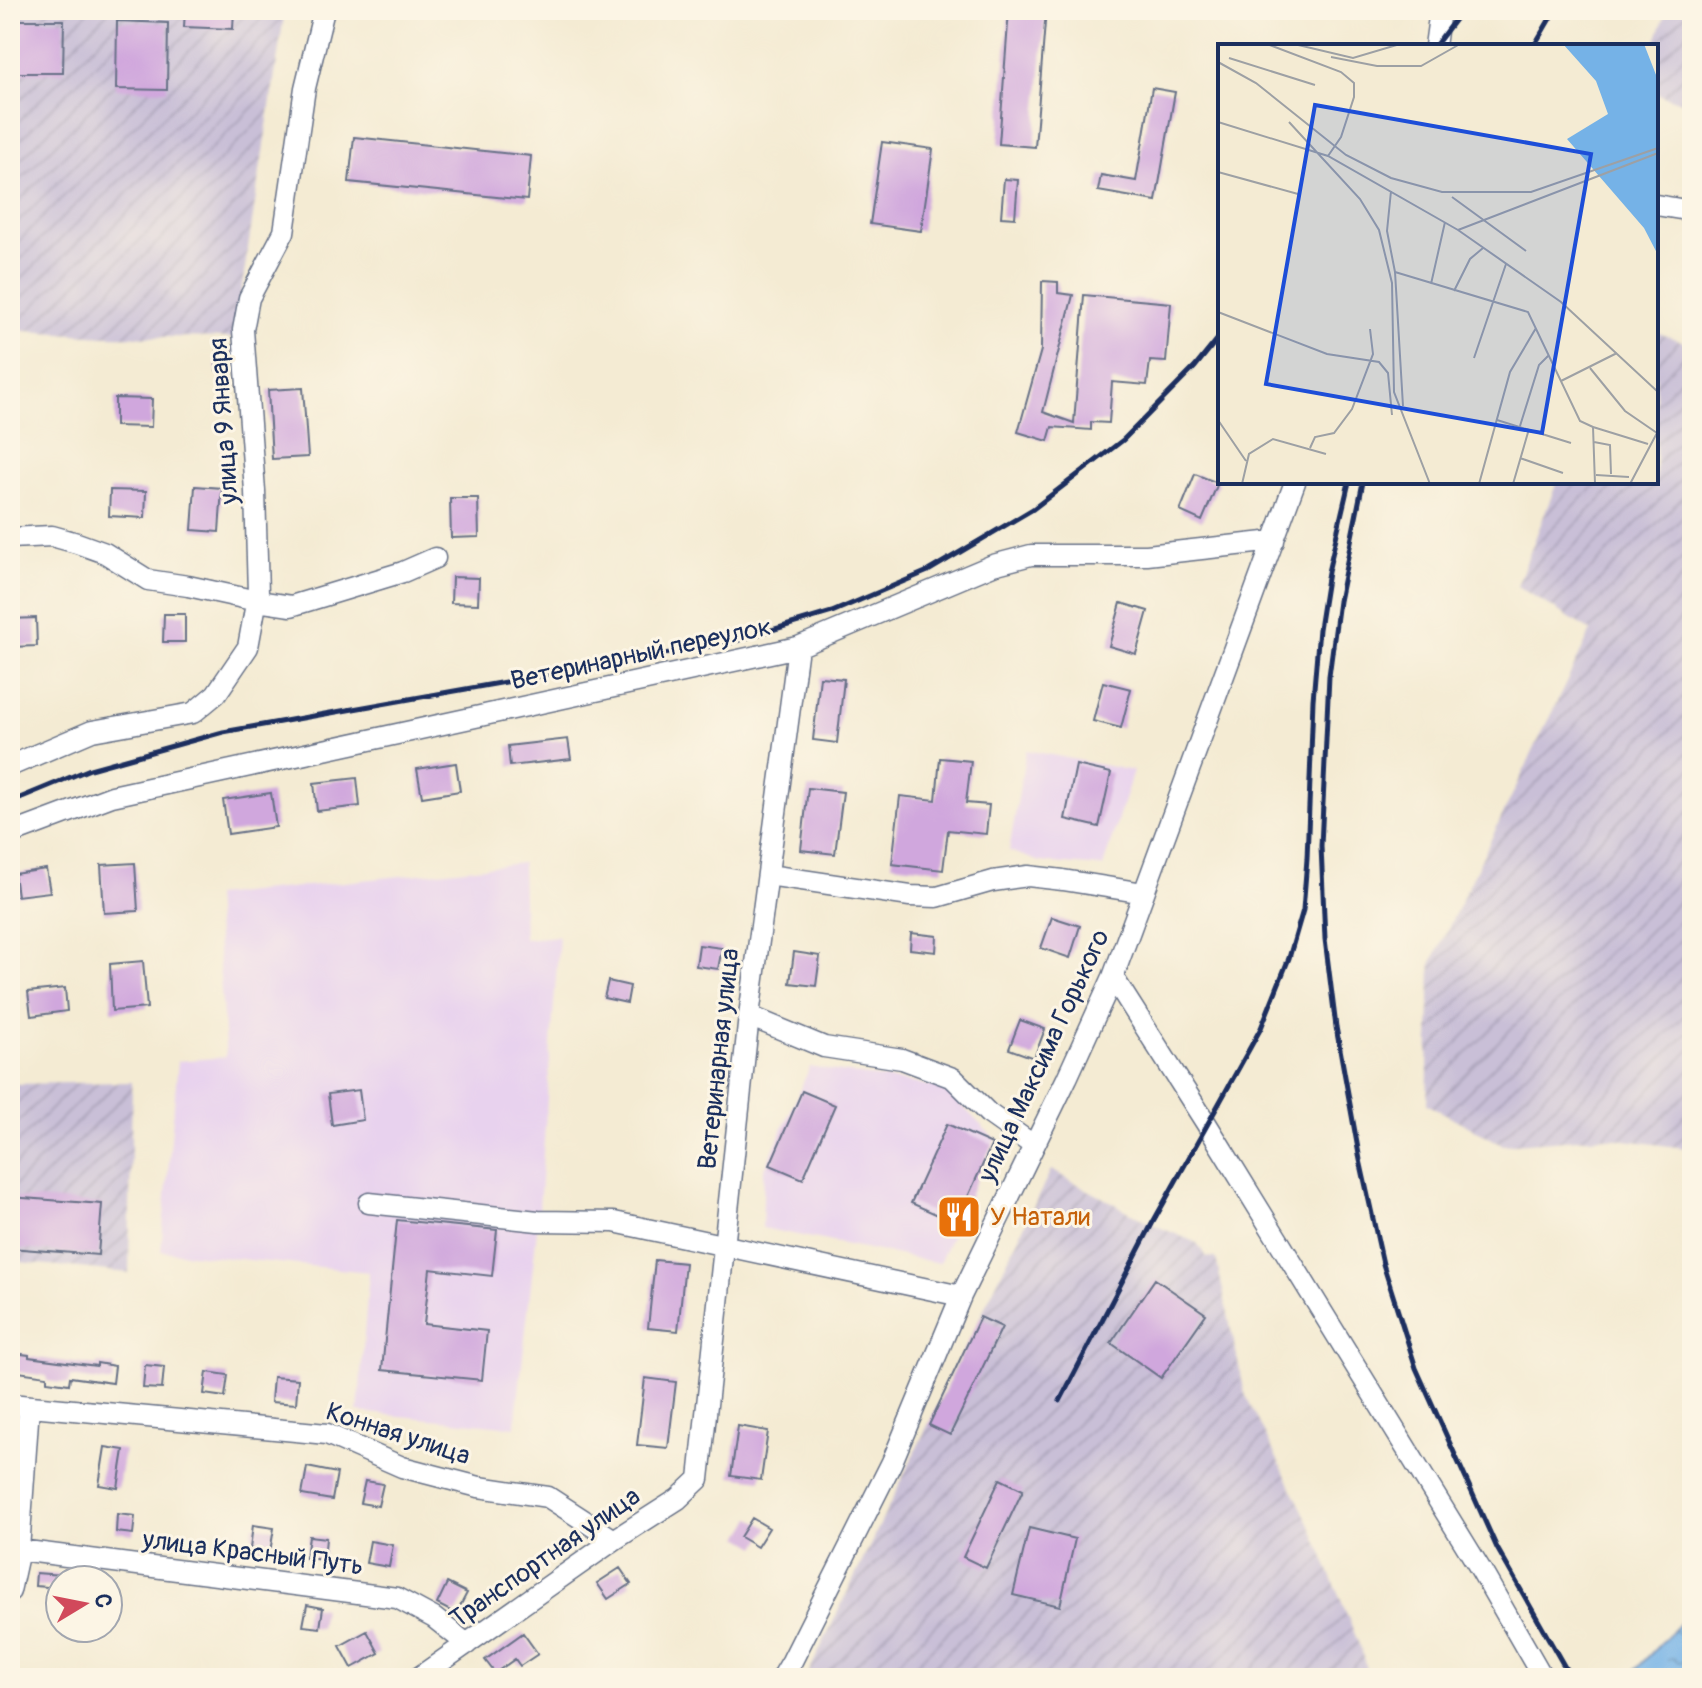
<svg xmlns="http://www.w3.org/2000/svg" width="1702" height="1688" font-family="Pangolin,sans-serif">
<defs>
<pattern id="industrial-furrows" width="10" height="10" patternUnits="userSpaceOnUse" patternTransform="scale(2)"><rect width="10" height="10" fill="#c9bfd7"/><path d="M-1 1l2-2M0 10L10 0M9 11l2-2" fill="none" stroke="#aca4bb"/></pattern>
<pattern id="water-ripples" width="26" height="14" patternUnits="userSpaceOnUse" patternTransform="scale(2)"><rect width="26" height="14" fill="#75b2e7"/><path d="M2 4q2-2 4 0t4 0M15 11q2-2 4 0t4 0" fill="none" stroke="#5f91be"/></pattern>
</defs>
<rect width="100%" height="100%" fill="#fcf5e5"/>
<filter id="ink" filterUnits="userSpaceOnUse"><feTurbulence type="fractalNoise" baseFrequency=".0125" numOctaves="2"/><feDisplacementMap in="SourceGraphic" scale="16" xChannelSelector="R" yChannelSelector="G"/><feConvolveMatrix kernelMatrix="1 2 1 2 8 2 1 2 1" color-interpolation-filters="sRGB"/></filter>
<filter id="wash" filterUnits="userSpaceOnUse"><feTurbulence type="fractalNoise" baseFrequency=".006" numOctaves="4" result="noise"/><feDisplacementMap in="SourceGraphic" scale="32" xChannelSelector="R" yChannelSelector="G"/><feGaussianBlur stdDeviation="1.8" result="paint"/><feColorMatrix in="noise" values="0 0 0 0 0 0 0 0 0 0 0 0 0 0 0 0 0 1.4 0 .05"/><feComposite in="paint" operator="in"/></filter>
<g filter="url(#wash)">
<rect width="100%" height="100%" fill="#f4ebd3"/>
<path fill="#e8d2ee" d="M1026,750L1133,771L1103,867L1040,862L1009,851Z
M522,863L524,939L559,936L538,1221L515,1427L358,1412L369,1272L161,1251L178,1061L226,1057L214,896Z
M810,1067L944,1088L995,1139L939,1263L762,1228L764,1170Z"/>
<path fill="url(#industrial-furrows)" d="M10,10H285L234,338L104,336L10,330Z
M1667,10H1692V106L1656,93V46H1654Z
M1656,332L1692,345V411L1682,442L1692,447V1149L1602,1137L1503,1145L1427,1104L1431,964L1591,631L1517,586L1557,482H1656Z
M132,1082L129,1273L10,1261V1084Z
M1051,1170L1152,1224L1197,1243L1207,1257L1216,1258L1245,1394L1314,1533L1364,1657L1369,1678H806Z"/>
<path fill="url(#water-ripples)" stroke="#4870a2" stroke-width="2" d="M1692,1610V1678H1628Z"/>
<g id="blocks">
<path fill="#d0a7dd" d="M185,10H234L233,29L184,27Z
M1009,10H1046L1035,147L999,144Z
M10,20H64L63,73H10Z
M117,21L168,23L167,90L116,89Z
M1152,88L1175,92L1156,201L1098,191L1101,175L1136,181Z
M354,137L531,156L527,200L349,182Z
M882,142L933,149L921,231L870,224Z
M1004,179L1018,180L1015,218L1001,217Z
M1042,281L1058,282V293L1073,295L1043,412L1074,423L1084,295L1171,303L1166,362L1150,361L1147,385L1112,382L1109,423L1091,422V430L1052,427L1048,441L1018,432L1041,350Z
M217,350L232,351L233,371L216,370Z
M303,388L308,457L272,459L268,390Z
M115,398L152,399L151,427L115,426Z
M1195,474L1218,483L1202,521L1180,511Z
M195,486L222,488L219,532L192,530Z
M110,490L146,491L145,518L109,516Z
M450,498H478L479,537L451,538Z
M452,577L479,578L478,604L451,603Z
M1121,603L1148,611L1136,654L1109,646Z
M164,614H185V642H163Z
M36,618L37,646L10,647V619Z
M820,677L844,679L837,743L813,740Z
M1103,682L1131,689L1121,728L1093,721Z
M568,739L571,759L510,766L508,746Z
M940,758L971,761L966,803L989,805L986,834L948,830L943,870L892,864L900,796L936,800Z
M456,763L460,791L422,797L417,769Z
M1076,765L1111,773L1099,827L1065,819Z
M357,778L360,806L317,811L314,783Z
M808,788L843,792L835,854L801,850Z
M271,793L276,827L228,834L223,800Z
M135,863L138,911L104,913L101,865Z
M46,869L50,892L17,896L14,874Z
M1052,917L1080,926L1070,958L1041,948Z
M911,933L937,936L936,952L910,949Z
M699,945L722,948L718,969L696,966Z
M794,952L820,956L816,986L790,983Z
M143,961L147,1008L112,1011L110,964Z
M608,981L630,986L627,1003L604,998Z
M65,988L67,1011L31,1016L28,992Z
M1020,1020L1045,1029L1034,1058L1009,1049Z
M359,1090L363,1120L332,1125L328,1094Z
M802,1091L835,1105L803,1179L770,1165Z
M947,1124L992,1144L956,1223L911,1203Z
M10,1197L102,1204L98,1255L10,1248Z
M397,1220L497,1230L492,1276L430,1269L424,1324L487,1331L482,1380L382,1370Z
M655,1260L685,1263L678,1331L648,1328Z
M1155,1279L1206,1314L1161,1378L1111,1343Z
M980,1317L1002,1327L950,1435L929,1425Z
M13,1353L29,1355V1357L97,1366V1363L115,1366L113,1383L70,1377L69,1384L47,1381V1376L11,1371Z
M145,1365L164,1367L162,1389L143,1388Z
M207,1372L228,1375L225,1397L204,1394Z
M273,1377L298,1379L296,1404L271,1402Z
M645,1378L676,1382L668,1448L637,1445Z
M738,1426L768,1431L761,1480L731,1476Z
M105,1447L124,1450L118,1488L99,1485Z
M307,1467L337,1473L332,1500L302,1495Z
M1000,1479L1023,1490L986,1568L963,1557Z
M365,1481L383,1484L378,1506L360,1503Z
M117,1514L135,1516L133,1534L116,1532Z
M752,1518L769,1528L757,1547L740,1537Z
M253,1525L274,1528L270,1552L250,1549Z
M1029,1528L1075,1539L1060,1606L1013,1595Z
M309,1536L326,1538L324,1560L306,1558Z
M370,1541L393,1545L389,1567L366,1563Z
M620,1568L631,1584L608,1599L597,1583Z
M36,1573L61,1575L60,1588L35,1586Z
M447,1583L467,1593L456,1614L437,1604Z
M307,1605L323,1608L320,1628L303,1626Z
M367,1631L379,1653L352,1668L340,1646Z
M523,1633L538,1654L520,1666L515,1659L495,1673L485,1660Z"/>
</g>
</g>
<g filter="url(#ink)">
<use href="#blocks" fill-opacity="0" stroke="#677187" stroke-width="2"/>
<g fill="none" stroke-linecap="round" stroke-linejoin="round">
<g stroke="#677187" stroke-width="23">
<path id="minor" d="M1435,46L1440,10
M1656,205L1692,211
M10,538L52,536L77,543L105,553L148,580L188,586L257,601L291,606L403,572L435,558
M10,766L92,731L193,713L216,694L248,647L258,593L255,491L243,330L249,298L284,232L305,88L324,10
M16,832L112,796L798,647L993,565L1031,555H1147L1274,541
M768,875L910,896L937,897L993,881L1028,876L1063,880L1144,893
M1113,977L1206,1123L1481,1570L1543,1678
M749,1016L824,1047L902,1059L953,1078L988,1113L1033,1145
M369,1203L538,1221L614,1222L961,1296
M10,1404L327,1434L402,1467L479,1487L548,1497L614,1540
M19,1550L397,1598L434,1618L467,1644
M10,1591L19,1550L29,1406
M418,1678L614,1540L678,1499L699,1479L749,1016L798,647
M782,1678L792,1661L892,1462L961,1296L1067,1078L1113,977L1295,482"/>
</g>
<use href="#minor" stroke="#fff" stroke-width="20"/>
<path stroke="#1b2f5e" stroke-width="5" d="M1435,46L1462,10
M1534,46L1555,10
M1363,482L1339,601L1329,676L1321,846L1325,939L1336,1027L1360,1160L1383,1264L1416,1368L1497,1548L1571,1678
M10,802L90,769L223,732L732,642L832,612L928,571L1033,509L1123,440L1195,367L1220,336
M1060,1401L1152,1224L1261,1028L1289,958L1303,910L1307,859L1313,700L1319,629L1328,572L1349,482"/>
</g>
</g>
<defs>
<g id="restaurant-square" transform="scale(2.3)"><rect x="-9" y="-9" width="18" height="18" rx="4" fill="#e8710a" stroke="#fcf5e5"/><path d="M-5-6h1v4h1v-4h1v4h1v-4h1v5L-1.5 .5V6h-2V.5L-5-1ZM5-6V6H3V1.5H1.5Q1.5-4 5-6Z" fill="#fff"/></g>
</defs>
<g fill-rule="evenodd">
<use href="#restaurant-square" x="959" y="1217"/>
</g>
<g text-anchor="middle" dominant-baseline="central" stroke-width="6" stroke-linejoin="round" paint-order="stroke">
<g font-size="26" fill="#1b2f5e" stroke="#fcf5e5">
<text transform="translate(224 421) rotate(-94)">улица 9 Января</text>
<text transform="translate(641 654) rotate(-12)">Ветеринарный переулок</text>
<text transform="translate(1044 1056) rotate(-65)">улица Максима Горького</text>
<text transform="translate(719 1059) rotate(-84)">Ветеринарная улица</text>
<text transform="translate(398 1434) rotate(18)">Конная улица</text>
<text transform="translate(253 1553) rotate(7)">улица Красный Путь</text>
<text transform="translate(545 1558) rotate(-35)">Транспортная улица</text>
</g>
<g font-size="26" fill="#c56008" stroke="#fcf5e5" text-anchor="start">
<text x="990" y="1217">У Натали</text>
</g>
</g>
<g transform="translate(1218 44)">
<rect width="440" height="440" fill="#f4ebd3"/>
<path d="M345,0H426L440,36V211L426,184L349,95L390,70L378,37Z" fill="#75b2e7"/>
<path fill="none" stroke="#9da0a4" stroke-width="2" d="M49,0L123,28L136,39V53L123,93L110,112M76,0L135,14L182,0M113,13L159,22H203L242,0M11,14L97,41M0,18L38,39L128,111L173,134L224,148H313L440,104M0,78L110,112L240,186L343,258L440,348M71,78L142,155L161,186L174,239L176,348L212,440M0,128L80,150M173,147L169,187L177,228L185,362M234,153L308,207M240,186L440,109M177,228L310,268L362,377L375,383L377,440M213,240L227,178M236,247L252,215L265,204M0,268L109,310L161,318L170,329L174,371M256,314L288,220M372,324L407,367L439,389M343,337L399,309M0,376L28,417M279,376L353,399M302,382L321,321L331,311M375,383L430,400M376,398L392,401L393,430M92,404L97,393L116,389L134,365L155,310L152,285M302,414L345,429M378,431L411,433M24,440L31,410L55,395L108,410M261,440L292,328L318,284M295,440L311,385M412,440L440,387"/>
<path fill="#1d4ed8" fill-opacity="0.15" stroke="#1d4ed8" stroke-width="4" d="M97,61L373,110L324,389L48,340Z"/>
<rect width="440" height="440" fill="none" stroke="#1b2f5e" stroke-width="4"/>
</g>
<rect width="1702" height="1688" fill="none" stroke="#fcf5e5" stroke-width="40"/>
<g transform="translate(84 1604) rotate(80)"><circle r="38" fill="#fcf5e5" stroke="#a2a6af" stroke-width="2"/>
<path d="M0-6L14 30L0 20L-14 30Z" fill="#d1495b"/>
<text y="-12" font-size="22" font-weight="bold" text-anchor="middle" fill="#1b2f5e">С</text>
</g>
</svg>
